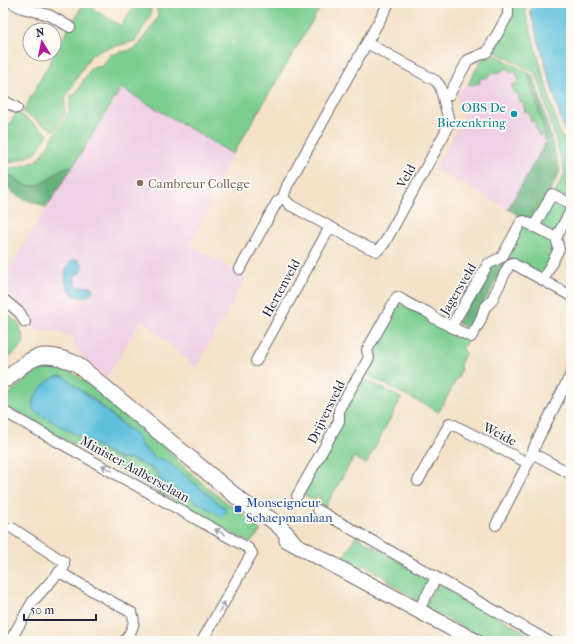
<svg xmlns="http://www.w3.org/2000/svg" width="574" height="644" font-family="'IM FELL French Canon',serif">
<rect width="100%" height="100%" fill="#fdfcf7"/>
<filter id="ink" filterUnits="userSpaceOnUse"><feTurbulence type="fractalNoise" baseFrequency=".025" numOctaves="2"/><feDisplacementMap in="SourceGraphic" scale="8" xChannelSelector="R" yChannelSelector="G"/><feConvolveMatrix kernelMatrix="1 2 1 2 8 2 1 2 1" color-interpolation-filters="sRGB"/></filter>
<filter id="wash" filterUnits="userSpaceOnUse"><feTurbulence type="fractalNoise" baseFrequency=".012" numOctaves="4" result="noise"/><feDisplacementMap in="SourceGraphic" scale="16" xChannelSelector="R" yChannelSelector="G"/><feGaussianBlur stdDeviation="0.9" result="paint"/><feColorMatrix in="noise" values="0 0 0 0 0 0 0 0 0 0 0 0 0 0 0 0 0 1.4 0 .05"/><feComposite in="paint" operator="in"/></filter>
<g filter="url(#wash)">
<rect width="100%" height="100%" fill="#f4e2c8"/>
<path fill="#f0d0e4" d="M323,3L233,154L208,200L212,203L190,244L246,278L196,368L142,320L107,377L98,372L73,346L76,340L72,337L60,332L49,330H34L27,313L3,286V278L128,77Z
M496,55L528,73L547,140L508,209L435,169L457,129L461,128L460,123L464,122L457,96L458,88L467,86L482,59Z"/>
<path fill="#7cce90" stroke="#4f7866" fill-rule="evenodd" d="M84,3L121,26L136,3H150L151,15L135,41L97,51L91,55L67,94L65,101V114L54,131L23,112C43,75 62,38 84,3Z
M156,3H323L233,154L121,88L73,166C63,167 59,171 51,177C32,194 21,183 3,171C15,167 30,166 40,158L69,112L71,95H75L91,68L103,66L110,55L134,49L139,45L157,19L158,14Z
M511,3H530L525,11L561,138L571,136V201L555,193L565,173L537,74L493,50Z
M496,55L528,73L547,140H544V138L541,135L539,136L534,121L531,122L529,112H525L523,102L520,103L518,93L514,94L512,85L519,82L516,71L510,73L508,68L499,72L488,74L489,77L479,79L480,83L471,85L468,84L482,59Z
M17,112L48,134L35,154L3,165V135Z
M553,197L570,206L555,235L538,226Z
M523,223L553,239L556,249L542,275L505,256Z
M402,304L468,339L463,348L465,354L460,364L461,371L439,412L365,374L377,354L374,348L398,306Z
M3,310L19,324L24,342C19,351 9,356 3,364Z
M55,366H62L66,368L117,405L160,442L186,469L214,493L244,515L261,531L250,543L5,406L3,400C19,385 33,369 55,366ZM59,376L90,396L139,438V443L156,459H163L218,502L200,504L160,480L157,472L151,468L131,459H120L38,413L36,395L50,380Z
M363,378L401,398L366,464L354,457L325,507L318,503L320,498L317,496L314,501L302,493Z
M356,536L430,579V580L418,602L388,581V579L370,569V568L365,565L364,566L361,565L360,566L342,560Z
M440,584L541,641H489L424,607L436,586Z"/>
<path fill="#65b17a" stroke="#446a5a" d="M528,73L534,76L560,171L534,224L508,209L547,140Z
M73,166L46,208C38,202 29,202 20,197C14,194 9,189 3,186V171C21,183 32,194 51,177C58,171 63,167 73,166Z
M502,262L505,263L470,330L457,323L490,266L500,264Z"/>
<path fill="#5ec0dc" stroke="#40718c" d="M535,3H571V131L565,133L530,11Z
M73,260H78L82,263V272L76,274L74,276L75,284L78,287L91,286L93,290C90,298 77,299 72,293C63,284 63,267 73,260Z
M59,376L65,377L139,438V443L156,459H163L168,462L226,509V514L221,516L160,480L157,472L151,468L131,459H120L34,411L32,405C34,393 48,379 59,376Z"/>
</g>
<g filter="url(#ink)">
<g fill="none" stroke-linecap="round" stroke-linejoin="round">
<g stroke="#6c656c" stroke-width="12">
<path id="minor" d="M12,3L22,8L49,15L70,27
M367,43L436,81L440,86L449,121L447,129L384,244L377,251L367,247L290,205L283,197L287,186L389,3
M443,97L449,95L468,60L487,52L508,15V5L509,3
M3,100L17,108
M534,227L552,194L571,204
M240,269L277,202L283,197
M543,280L559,249L556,238L571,210
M3,299L20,313L25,322
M451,327L488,264L502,257L521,222L524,221L556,238
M256,361L330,227
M3,411L248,548L252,553L202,641
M532,453L571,474
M418,481L450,423L528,463L537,441L571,374
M297,496L339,421V409L369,358L367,350L397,297C403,300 408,304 415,307C422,310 429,311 434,318L471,337C474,331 479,325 481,319C484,311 483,307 491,302L508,267L512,263L571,296
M318,510L548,641
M496,525L528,463
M59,572L132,613C137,624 130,632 125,641
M418,611L436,578
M10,641L33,601L64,567V562L12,528"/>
</g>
<g stroke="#6c656c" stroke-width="17">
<path id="secondary" d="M7,379C33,354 43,350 77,364L244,503C250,508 256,509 261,513C275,521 286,532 295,544
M287,540L475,641"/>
</g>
<use href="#minor" stroke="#fff" stroke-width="10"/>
<use href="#secondary" stroke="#fff" stroke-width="15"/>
</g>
<defs><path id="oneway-shaft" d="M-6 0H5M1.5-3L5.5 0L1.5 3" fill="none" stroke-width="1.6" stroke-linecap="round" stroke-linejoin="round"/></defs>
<g stroke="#9c9ca7">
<use href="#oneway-shaft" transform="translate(107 468) rotate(-151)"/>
<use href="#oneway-shaft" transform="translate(220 532) rotate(-151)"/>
<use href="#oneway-shaft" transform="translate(222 607) rotate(-61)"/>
</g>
</g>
<circle fill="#0f9aa8" stroke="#fdfcf7" stroke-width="1.5" cx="514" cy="114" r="4"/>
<circle fill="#8d6e63" stroke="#fdfcf7" stroke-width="1.5" cx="140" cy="183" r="4"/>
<rect fill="#1a4fb4" stroke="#fdfcf7" stroke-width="1.5" x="234" y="505" width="8" height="8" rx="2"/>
<g text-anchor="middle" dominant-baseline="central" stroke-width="3.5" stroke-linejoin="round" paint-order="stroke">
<g font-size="13" fill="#0d838f" stroke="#fdfcf7" text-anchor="end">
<text x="506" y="107">OBS De<tspan x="506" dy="15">Biezenkring</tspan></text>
</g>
<g font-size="13" fill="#22223b" stroke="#fdfcf7">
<text transform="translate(406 176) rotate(-61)">Veld</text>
<text transform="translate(281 288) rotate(-61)">Hertenveld</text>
<text transform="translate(458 289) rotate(-59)">Jagersveld</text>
<text transform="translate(326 412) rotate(-64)">Drijversveld</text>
<text transform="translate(500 434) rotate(27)">Weide</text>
<text transform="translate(135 469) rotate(29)">Minister Aalberselaan</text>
</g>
<g font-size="13" fill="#785e54" stroke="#fdfcf7" text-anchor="start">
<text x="148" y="183">Cambreur College</text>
</g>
<g font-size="13" fill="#164399" stroke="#fdfcf7" text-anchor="start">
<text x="246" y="502">Monseigneur<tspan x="246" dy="15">Schaepmanlaan</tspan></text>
</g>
</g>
<rect width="574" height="644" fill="none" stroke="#fdfcf7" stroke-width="16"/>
<g transform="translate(42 42) rotate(350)"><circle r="19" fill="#fdfcf7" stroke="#a5a5ac"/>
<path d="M0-3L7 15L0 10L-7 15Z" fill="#b5179e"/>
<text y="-6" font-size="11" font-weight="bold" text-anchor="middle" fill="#22223b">N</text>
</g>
<path d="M24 614v6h72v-6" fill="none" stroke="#22223b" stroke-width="2"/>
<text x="30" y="614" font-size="12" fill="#22223b" stroke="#fdfcf7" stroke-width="3" paint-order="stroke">50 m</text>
</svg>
